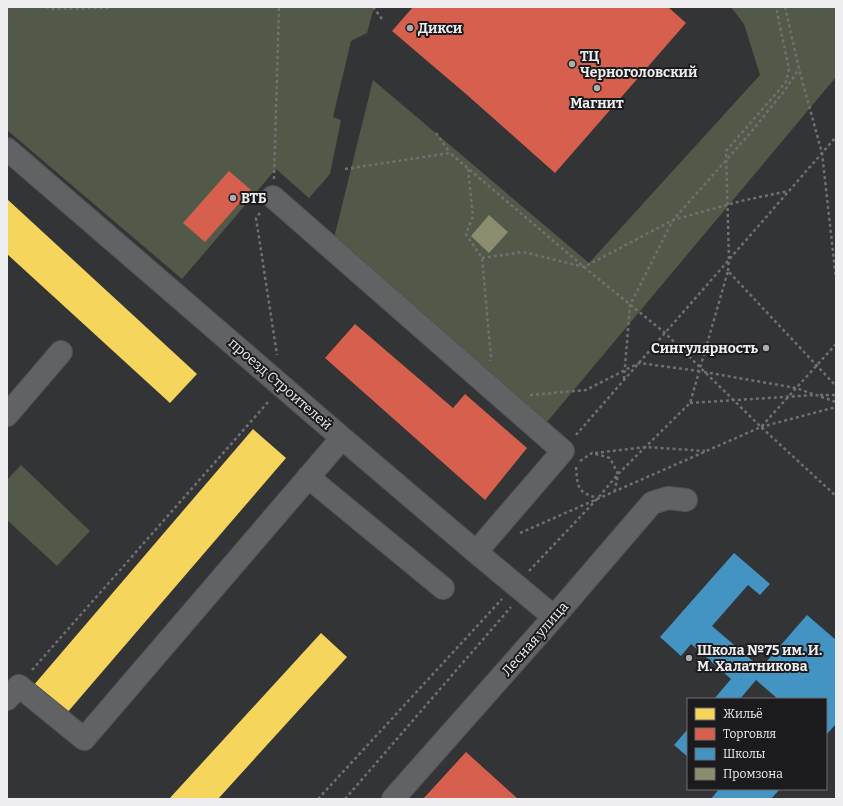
<svg xmlns="http://www.w3.org/2000/svg" width="843" height="806" font-family="Bitter,serif">
<rect width="100%" height="100%" fill="#333436"/>
<path fill="#535949" d="M7,7H374L367,33L351,41L333,117L341,120L330,174L309,198L276,169L182,279L7,130Z
M731,7H836V77L547,422L334,238L373,80L589,263L760,75L744,24Z
M21,465L90,531L57,566L7,520V480Z"/>
<path fill="#f6d55c" d="M7,199L197,374L170,403L7,254Z
M253,429L286,458L66,714L33,686Z
M321,633L347,657L218,799H169Z"/>
<path fill="#d6604d" d="M413,7H668L686,23L555,173L466,94L392,31Z
M229,171L251,190L205,242L183,223Z
M355,324L453,408L465,394L527,448L485,500L325,358Z
M466,752L518,799H423Z"/>
<path fill="#4393c3" d="M734,553L770,584L760,595L748,585L712,626L761,668L807,615L836,640V724L826,735V699H778L756,680L740,699H714L731,679L691,644L681,656L660,637Z
M688,729V757L674,745Z
M719,789H780L771,799H711Z"/>
<path fill="#8c8c6e" d="M489,215L508,232L489,253L471,236Z"/>
<g fill="none" stroke-linecap="round" stroke-linejoin="round">
<g stroke="#525354" stroke-width="24">
<path id="minor" d="M7,149L342,438L476,552L554,617
M273,197L563,451L476,552
M7,415L61,352
M308,477L443,588
M7,699L19,686L84,739L342,438
M393,799L554,617L652,503L668,498L686,500"/>
</g>
<path stroke="#6f7071" stroke-width="2.5" stroke-dasharray="3 3" stroke-linecap="butt" d="M46,7L52,9L107,8L111,7
M373,7L382,19
M785,7L799,69L822,153L836,279
M436,133L450,153
M345,169L450,153L584,267L665,333L761,427L836,344
M468,169L473,216L466,234L482,258L491,357L490,361
M274,179L279,7
M260,213L256,218L277,355
M482,258L523,252L584,267L673,220L741,201L788,191
M728,271L729,259L726,151L786,82L789,69L776,7
M704,372L796,388L836,402
M624,379L630,305L673,220L752,131L785,90L799,69
M530,395L586,390L639,363L699,371
M820,395H836
M690,403L815,395
M761,427L836,407
M576,435L836,137
M595,453L646,447L705,451
M580,461L592,453L610,458L618,474L615,490
M576,467C578,487 576,492 598,498
M520,533L761,427L836,496
M529,571L598,498L618,474L690,403L728,271L836,386
M32,670L269,401
M318,799L502,599
M345,799L511,607"/>
<use href="#minor" stroke="#616263" stroke-width="22"/>
</g>
<g fill="#adadb0" stroke="#1b1b1d" stroke-width="1.5">
<circle cx="410" cy="28" r="4"/>
<circle cx="572" cy="64" r="4"/>
<circle cx="597" cy="88" r="4"/>
<circle cx="233" cy="198" r="4"/>
<circle cx="766" cy="348" r="4"/>
<circle cx="689" cy="658" r="4"/>
</g>
<g text-anchor="middle" dominant-baseline="central" stroke-width="4" stroke-linejoin="round" paint-order="stroke">
<g font-size="14" font-weight="bold" fill="#eeeef1" stroke="#1b1b1d" text-anchor="start">
<text x="418" y="28">Дикси</text>
<text x="580" y="56">ТЦ<tspan x="580" dy="16">Черноголовский</tspan></text>
<text x="597" y="103" text-anchor="middle">Магнит</text>
<text x="241" y="198">ВТБ</text>
<text x="758" y="348" text-anchor="end">Сингулярность</text>
<text x="697" y="650">Школа №75 им. И.<tspan x="697" dy="16">М. Халатникова</tspan></text>
</g>
<g font-size="14" fill="#eeeef1" stroke="#1b1b1d">
<text transform="translate(280 384) rotate(41)">проезд Строителей</text>
<text transform="translate(535 639) rotate(-49)">Лесная улица</text>
</g>
</g>
<rect width="843" height="806" fill="none" stroke="#eeeef1" stroke-width="16"/>
<rect x="687" y="698" width="140" height="92" fill="#1b1b1d" stroke="#6f6f72"/>
<rect x="695" y="708" width="20" height="12" fill="#f6d55c" stroke="#6f6f72"/>
<text x="723" y="718" font-size="12" fill="#eeeef1">Жильё</text>
<rect x="695" y="728" width="20" height="12" fill="#d6604d" stroke="#6f6f72"/>
<text x="723" y="738" font-size="12" fill="#eeeef1">Торговля</text>
<rect x="695" y="748" width="20" height="12" fill="#4393c3" stroke="#6f6f72"/>
<text x="723" y="758" font-size="12" fill="#eeeef1">Школы</text>
<rect x="695" y="768" width="20" height="12" fill="#8c8c6e" stroke="#6f6f72"/>
<text x="723" y="778" font-size="12" fill="#eeeef1">Промзона</text>
</svg>
